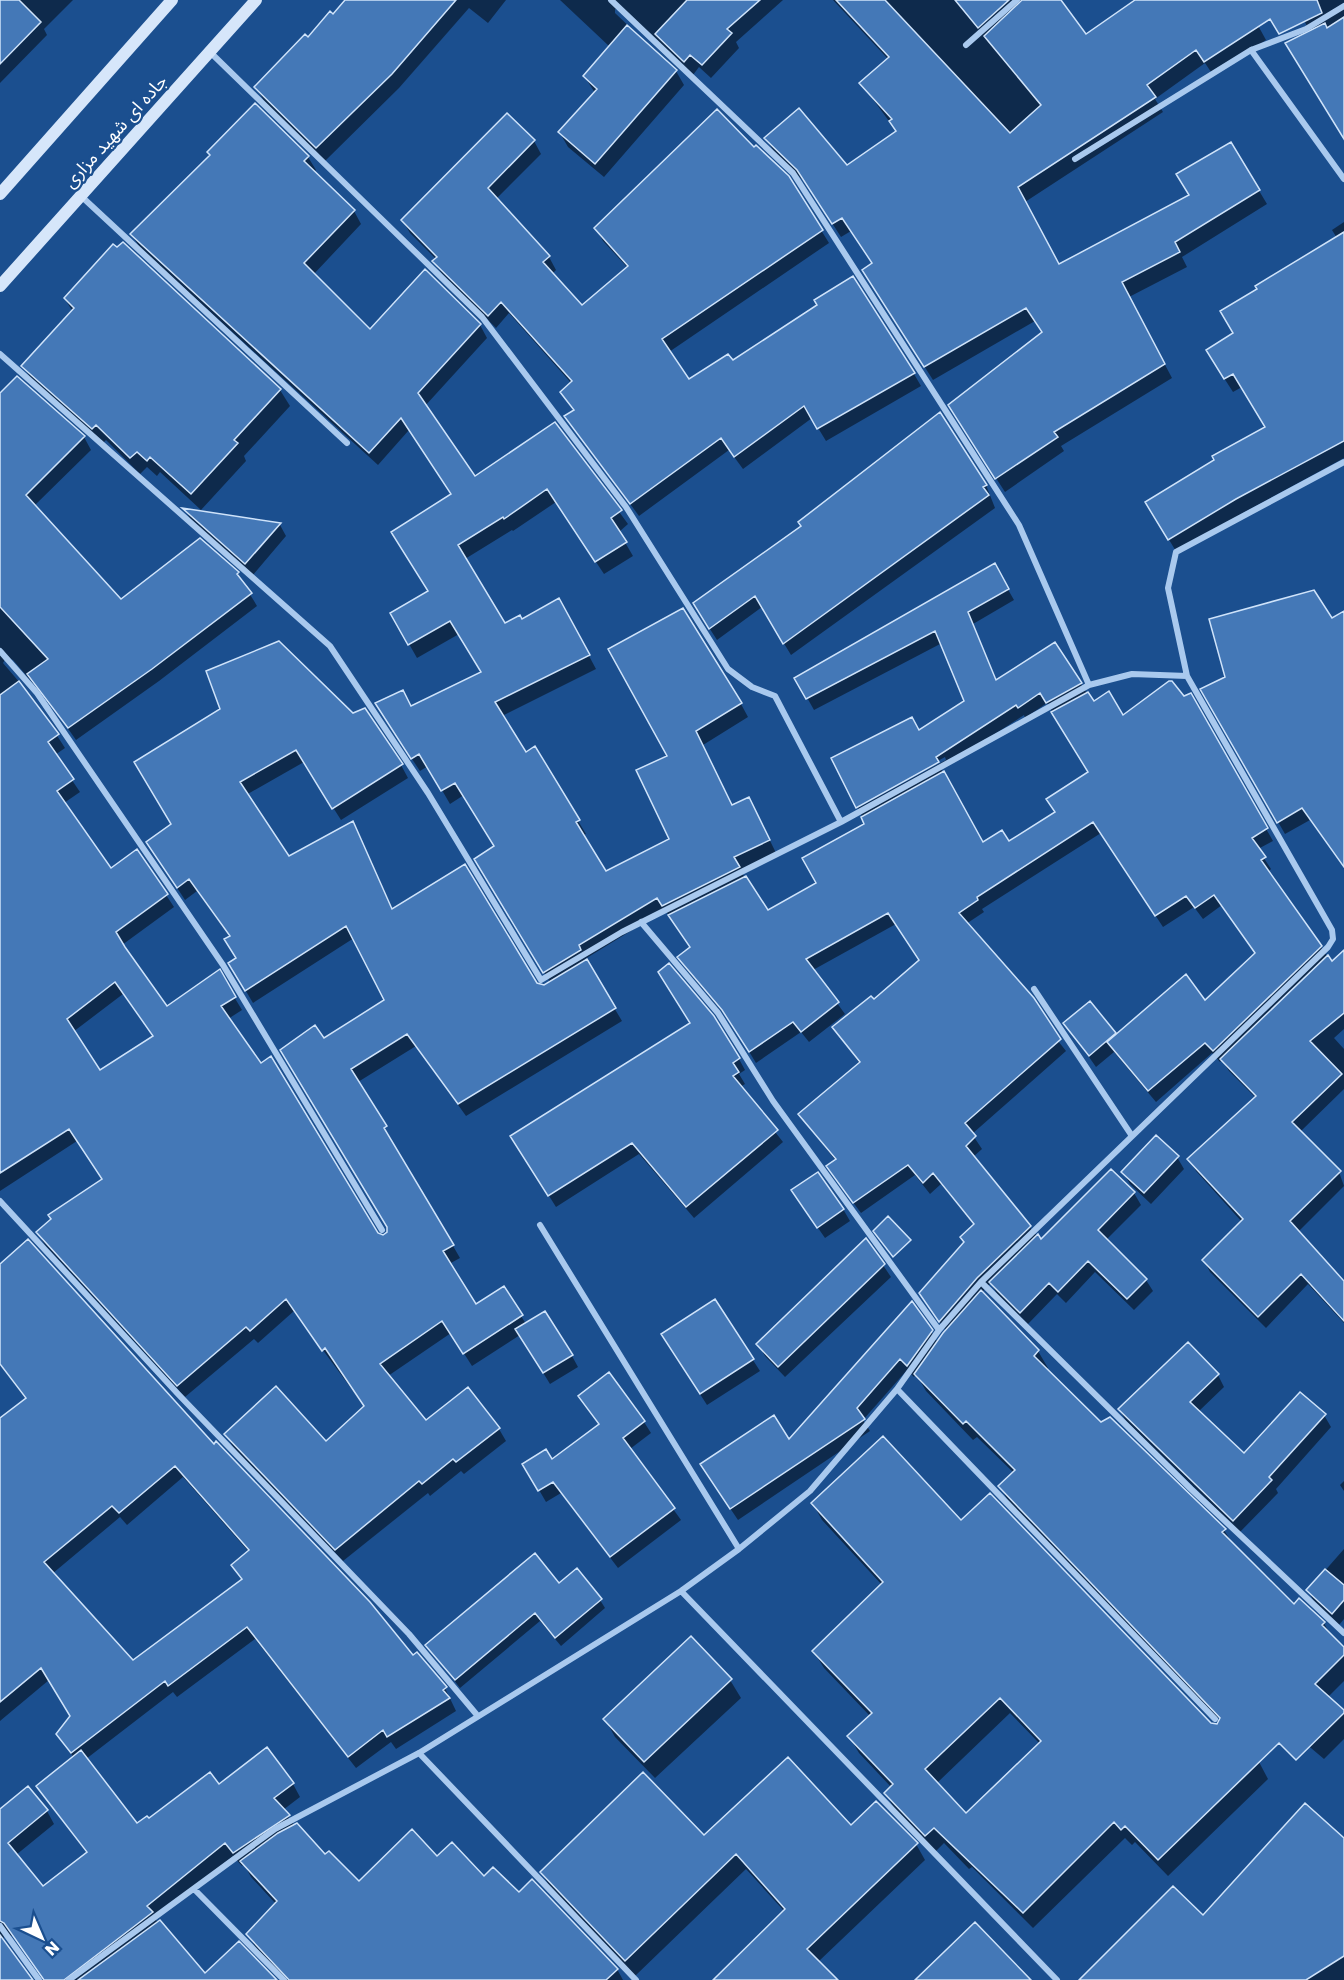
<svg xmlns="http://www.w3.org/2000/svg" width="1344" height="1980" font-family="Poppins,'Noto Sans Arabic',sans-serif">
<rect width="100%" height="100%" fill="#1b4f8f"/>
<path fill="#0007" fill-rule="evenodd" d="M0,0H73L44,29L47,35L0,83Z
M347,0H506L488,23L469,8L399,88L325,161L264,101L256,87Z
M560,0H783L736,42L739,48L711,78L699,67L693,75L624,10L615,9V13L676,71L684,85L604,177L568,147L560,133L595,93L585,77L610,47Z
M833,0H1059L1086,36L1137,0H1244L1266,40L1213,75L1205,63L1155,99L1163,112L1025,202L1059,266L1191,196L1231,144L1267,204L1182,257L1187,267L1129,297L1172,378L1061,446L1064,451L1005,492L958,419L1044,333L1035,321L933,380L872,284L874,264L851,231L841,237L807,184L774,152L766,138L847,167L897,132L861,83L888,59Z
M1296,0H1344V137L1310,34Z
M534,141L541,154L496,199L549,257L556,270L552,274L582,307L628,268L603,241L596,228L753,149L788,177L829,243L669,352L688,381L732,362L914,374L921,386L826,441L812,418L743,469L729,450L639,516L566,417L574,411L562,392L572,384L509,313L496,328L442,274L434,262L436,259L410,233L403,221Z
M308,157L316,170L314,172L354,211L361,224L313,275L370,331L480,325L487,338L425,406L475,479L555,424L628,524L619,532L633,556L604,574L556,502L513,531L512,530L465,559L505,625L566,613L596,669L502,716L525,754L534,748L586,834L582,836L605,873L671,840L669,757L610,650L741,704L748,717L703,745L732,807L756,812L776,853L740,870L768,912L818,884L866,824L858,808L946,760L945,757L857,806L919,732L966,701L942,643L814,710L796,678L994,565L1014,600L973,624L997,682L1081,684L1093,703L1123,717L1190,695L1273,841L1258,849L1271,869L1268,872L1332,963L1344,952V1029L1334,1038L1344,1049V1089L1300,1132L1339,1172L1344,1186L1298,1232L1344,1283V1323L1308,1284L1266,1328L1210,1272L1204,1260L1242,1222L1196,1171L1189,1159L1256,1098L1229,1071L1222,1060L1220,1062L1212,1053L1156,1102L1114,1052L1096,1067L1065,1023L1090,1003L1116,1036L1204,1002L1256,954L1222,905L1203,919L1194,907L1163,927L1101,833L982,909L984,912L966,924L1066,1051L972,1134L982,1149L973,1157L1041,1241L1134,1193L1141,1205L1106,1240L1146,1280L1153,1291L1134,1310L1095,1272L1066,1303L1057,1294L1028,1324L997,1294L991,1283L982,1292L1038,1351L1048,1368L1046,1370L1101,1424L1224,1530L1233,1544L1294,1606L1324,1623L1332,1638L1344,1649V1681L1328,1697L1344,1712V1739L1324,1759L1242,1690L1217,1719L1009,1503L1000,1486L1014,1473L977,1437L973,1440L926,1391L916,1374L914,1377L907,1370L863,1420L870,1431L738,1520L709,1477L789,1441L931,1331L938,1343L947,1332L927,1305L975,1226L941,1184L930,1194L915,1175L861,1213L835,1178L836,1161L800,1115L860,1064L834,1027L874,1002L920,960L896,924L813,970L845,1014L809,1042L801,1032L756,1063L731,1022L686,969L679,957L691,948L665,910L585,959L622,1021L466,1116L416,1046L358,1082L460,1258L449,1264L476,1306L504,1288L526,1324L572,1356L578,1367L550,1384L520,1335L472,1366L451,1333L388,1376L426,1422L499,1429L506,1441L464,1474L461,1471L430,1496L428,1493L343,1561L233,1447L226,1434L326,1443L365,1407L294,1311L258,1343L254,1339L185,1397L45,1245L38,1233L103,1180L77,1141L0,1191V396L17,378L84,437L91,450L34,506L121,601L237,573L257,606L159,681L76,740L50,703L13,660L6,658L3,663L32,697L65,748L55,755L80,792L64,803L110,870L137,851L174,907L122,945L167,1008L219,972L242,1010L228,1019L377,1235L386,1236L388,1227L324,1040L386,1001L354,938L253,1003L230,964L238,959L230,937L197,891L185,900L148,843L173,825L222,710L401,765L408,778L341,820L304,762L246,795L289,858L359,835L393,910L536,985L544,986L550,982L476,859L496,847L464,795L450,804L428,766L420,771L384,717L411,707L483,673L459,634L417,658L392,614L429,592L452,495L409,430L378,465L140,248L132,235ZM1047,703L1090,773L1056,813L1008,843L983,844L941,769L1024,715L1025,718ZM123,994L154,1037L99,1072L73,1032Z
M1344,222V458L1243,513L1177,553L1147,503L1267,428L1242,387L1233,392L1215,364L1235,333L1337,238L1332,230Z
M123,244L280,390L290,406L244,456L246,461L201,510L160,472L157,476L147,467L140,474L106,440L102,444L33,382L23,366L73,312L65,299Z
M986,485L995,508L791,655L762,607L717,640L701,615L802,526Z
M185,510L280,525L286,536L253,575L191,520Z
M1331,620H1344V867L1310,820L1285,834L1202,689Z
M739,1059L745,1070L739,1074L745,1084L740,1087L783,1142L694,1218L639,1154L556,1207L519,1148Z
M1177,1157L1184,1169L1151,1204L1130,1184L1123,1172Z
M800,1202L843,1209L850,1221L825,1238Z
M866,1240L891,1277L785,1377L765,1356L758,1344Z
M0,1266L213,1446L413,1657L445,1688L456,1711L396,1749L391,1742L356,1768L255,1639L177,1697L173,1692L86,1759L137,1825L218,1786L293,1784L300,1797L283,1810L295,1826L325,1856L359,1883L437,1858L519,1894L617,1969L623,1980H286L257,1950L248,1934L276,1904L251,1877L244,1864L242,1866L233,1856L155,1919L205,1975L275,1980H44L14,1936L4,1935L3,1942L31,1980H0V1811H47L54,1824L16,1855L43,1888L87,1853L38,1786L74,1758L58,1734L71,1716L49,1680L0,1721V1420L26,1399L0,1365ZM183,1477L249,1552L233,1566L242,1580L133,1663L52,1574L120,1517L127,1525Z
M715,1301L760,1371L707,1405L669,1346Z
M1218,1375L1224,1387L1198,1412L1244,1456L1324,1415L1331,1427L1276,1489L1278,1493L1240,1532L1126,1421L1119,1409Z
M580,1396L644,1422L651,1433L630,1449L681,1520L618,1568L561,1493L546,1502L524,1464L552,1461L600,1425Z
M1344,1481V1491L1340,1485Z
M813,1504L961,1522L1259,1762L1268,1779L1168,1876L1135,1842L1132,1845L1125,1838L1033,1928L972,1867L969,1869L944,1843L935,1852L895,1810L886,1794L892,1788L859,1753L849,1736L870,1716L824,1668L814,1652L882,1585L822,1520ZM1010,1713L1040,1744L966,1815L937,1783Z
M1344,1549V1619L1339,1625L1314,1602L1308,1590Z
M558,1586L600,1600L605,1608L561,1646L540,1621L460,1688L427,1645Z
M730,1680L741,1698L655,1778L615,1737L605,1719Z
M851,1827L916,1844L925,1860L818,1962L833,1980H716L785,1912L746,1869L635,1976L550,1887L541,1872L704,1837Z
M1344,1840V1980H1081L1203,1917Z"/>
<path fill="#4478b7" stroke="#cfe3fa" stroke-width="1.5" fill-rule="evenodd" d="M0,0H19L41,22L0,64Z
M345,0H456L392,74L316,148L254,87L305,34L308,37L330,11L333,14Z
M687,0H760L727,29L732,33L702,65L690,55L684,62L655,34Z
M836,0H885L1010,133L1041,105L984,36L1022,0H1061L1086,34L1135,0H1317L1322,13L1279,34L1270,19L1204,62L1196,50L1147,85L1156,97L1018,187L1059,264L1189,195L1176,174L1231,142L1260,190L1175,242L1180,252L1122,282L1165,364L1054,432L1058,437L995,479L948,405L1042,332L1026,308L924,367L862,270L872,263L842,218L832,224L797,170L764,138L799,108L847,165L896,131L889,121L892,119L859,83L889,57Z
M955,0H1009L978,28Z
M1344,17V139L1285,43L1325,23L1327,28Z
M627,25L677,70L595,164L558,132L597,89L583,76Z
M255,103L309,156L304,161L355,210L304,263L370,329L425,269L481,324L418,393L475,476L555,422L622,510L611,518L627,542L595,562L547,489L504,519L503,517L458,545L505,623L520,615L522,619L559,598L590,655L495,702L526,752L535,746L580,820L576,822L606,871L669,839L636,770L667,756L608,649L683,608L742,703L696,731L732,805L749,797L770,840L734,857L740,867L662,906L657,898L579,945L581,950L543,973L474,859L494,846L455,783L441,791L419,754L411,759L375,703L403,690L411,706L481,672L450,621L408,645L390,613L428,591L391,532L451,494L401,418L369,453L130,234L210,155L207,152Z
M717,109L754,147L756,145L789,176L823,230L662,339L689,379L728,354L733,360L817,305L814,300L853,276L915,373L817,429L804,406L734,457L721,438L630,504L564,416L574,410L560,392L572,381L501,302L488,316L432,261L437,257L401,220L507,113L535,140L488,188L550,256L543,262L582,305L628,266L594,228Z
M1344,232V441L1236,499L1168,540L1145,502L1214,460L1212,456L1265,427L1233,374L1224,379L1206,350L1233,333L1220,311L1257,289L1255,286Z
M123,242L281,389L234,440L238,443L191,494L150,457L147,461L137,452L130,458L96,425L92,429L21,366L74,308L64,298L113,244L117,247Z
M17,376L85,436L26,495L121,599L200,538L239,572L237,574L252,593L152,669L68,728L27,674L48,659L0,607V393Z
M940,412L987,485L983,487L989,495L783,644L755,596L709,629L693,603L801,526L798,522Z
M182,508L281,523L245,564Z
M995,563L1009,589L968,612L996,680L1055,642L1082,683L1046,703L1040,693L1018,708L1016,705L936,757L939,762L856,808L831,758L912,717L919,730L964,701L935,631L806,699L794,678Z
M1314,590L1332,618L1344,611V867L1302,808L1277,823L1200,689L1225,677L1209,619Z
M279,641L353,713L365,708L403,764L332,809L296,750L240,782L289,856L353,821L392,909L465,864L537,983L544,985L587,959L616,1008L458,1104L407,1034L351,1069L387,1126L384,1128L454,1245L443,1251L476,1304L504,1286L523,1315L463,1354L442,1321L380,1364L426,1420L468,1387L500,1428L456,1462L453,1459L422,1484L419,1481L335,1550L224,1434L276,1386L326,1441L364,1406L325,1348L322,1351L286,1299L250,1331L246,1327L177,1386L36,1232L51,1219L48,1215L102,1179L69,1129L0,1173V695L19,681L59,734L48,742L74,779L57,791L111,868L137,849L168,894L116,932L125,947L167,1006L220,969L236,997L221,1006L261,1063L271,1056L378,1233L383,1235L387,1232V1227L280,1050L315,1025L324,1038L384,1000L346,926L245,991L228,963L236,958L224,939L230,936L189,879L177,888L146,842L171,824L134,762L220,709L206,671ZM115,982L153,1036L100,1070L67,1019Z
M1169,681H1172L1184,696L1191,693L1268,828L1252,838L1266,857L1261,860L1322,946L1213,1051L1205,1043L1148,1091L1107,1042L1186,974L1205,1000L1255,953L1214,895L1195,908L1186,896L1155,916L1093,822L977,897L978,900L959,913L1034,998L1061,1039L965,1123L976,1136L966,1146L1031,1226L977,1278L939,1322L919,1293L964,1242L960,1237L974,1224L933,1173L923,1183L908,1165L853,1203L826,1166L836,1159L798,1114L860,1062L832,1027L871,996L874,999L919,960L888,913L806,959L839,1002L801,1032L793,1022L749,1052L722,1010L677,957L690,947L668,915L746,876L768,910L816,883L802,858L864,824L861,817L944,771L983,842L1002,830L1009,841L1055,812L1046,799L1088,772L1051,712L1088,692L1094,701L1109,691L1123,715Z
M1344,950V1013L1310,1041L1342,1074L1292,1122L1341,1171L1290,1221L1344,1281V1321L1301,1274L1258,1317L1202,1260L1243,1219L1187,1159L1256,1096L1220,1059L1328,955L1332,961Z
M669,963L714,1016L740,1058L733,1063L739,1072L733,1076L778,1130L686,1207L632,1143L548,1196L510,1136L690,1023L658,972Z
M1090,1001L1116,1033L1089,1056L1063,1023Z
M1156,1135L1179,1156L1144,1193L1121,1172Z
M1111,1169L1135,1192L1098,1230L1147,1279L1127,1299L1088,1261L1058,1292L1049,1283L1020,1313L989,1282L1038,1234L1041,1239Z
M818,1172L844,1209L817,1228L791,1190Z
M888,1216L911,1240L893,1257L873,1231Z
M866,1238L885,1264L778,1367L756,1344Z
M28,1239L214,1444L216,1441L370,1602L413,1655L417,1652L447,1687L443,1690L450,1698L387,1737L383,1730L348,1757L247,1627L168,1686L165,1681L71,1753L56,1734L70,1716L41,1668L0,1702V1418L26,1398L0,1364V1264ZM175,1466L249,1550L231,1565L242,1579L133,1660L44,1562L112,1506L119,1513Z
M981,1290L1039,1350L1034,1356L1101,1422L1110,1417L1226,1529L1222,1532L1294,1604L1299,1598L1325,1622L1322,1625L1344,1647V1655L1315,1684L1344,1710V1713L1296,1760L1279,1743L1158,1860L1125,1826L1121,1830L1114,1822L1023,1913L934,1828L925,1836L884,1793L893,1784L847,1736L872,1713L812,1651L883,1582L811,1503L883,1436L961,1520L990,1493L1211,1723L1217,1724L1220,1718L998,1486L1015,1470L966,1421L963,1424L914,1374L943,1333ZM1000,1698L1041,1741L966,1813L925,1769Z
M715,1299L754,1359L700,1394L661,1334Z
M912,1301L933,1330L907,1366L900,1359L857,1408L865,1419L730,1509L700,1464L774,1415L789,1439Z
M545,1311L573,1355L543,1373L515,1329Z
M1188,1342L1219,1374L1190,1402L1244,1453L1300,1392L1326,1414L1269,1477L1272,1480L1233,1521L1118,1409Z
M609,1372L645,1421L623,1438L675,1508L610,1557L553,1482L538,1491L522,1464L546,1449L552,1459L599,1424L578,1396Z
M535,1553L559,1583L577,1568L602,1599L555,1638L535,1613L455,1680L425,1645Z
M1325,1569L1344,1585V1600L1332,1614L1306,1590Z
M691,1636L732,1679L644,1762L603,1719Z
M267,1747L294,1783L274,1798L290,1815L233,1853L225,1843L147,1906L153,1912L64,1980H44L4,1923L0,1921V1809L28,1786L48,1810L8,1843L43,1886L87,1852L36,1786L81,1750L137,1823L147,1816L149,1818L210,1772L219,1784Z
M788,1757L851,1825L876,1801L918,1843L807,1949L838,1980H713L785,1909L736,1854L625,1961L540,1872L643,1772L704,1835Z
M1305,1803L1344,1838V1956L1306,1980H1079L1173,1886L1203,1915Z
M297,1823L325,1854L329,1851L359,1881L412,1829L437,1856L452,1842L484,1876L493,1867L519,1892L532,1879L618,1969L606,1980H289L246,1934L277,1901L240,1861L278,1833Z
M160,1920L205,1973L239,1941L277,1980H78Z
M975,1922L1031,1980H915Z
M0,1935L33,1980H0Z"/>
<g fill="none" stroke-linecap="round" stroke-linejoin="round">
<path stroke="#a9c9ee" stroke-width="6" d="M611,0L793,173L1019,525L1089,685
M966,45L1017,0
M1251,50L1344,179
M211,53L482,317L626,507L728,669L752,687L775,696L841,822
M1075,159L1251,50L1306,29L1344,6
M81,196L347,443
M0,354L330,646L428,793L541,980L622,932L841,822L1089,685L1132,674L1187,676
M0,651L37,693L223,965L382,1230
M641,922L718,1013L773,1101L939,1330
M1034,989L1132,1136
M0,1201L178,1394L409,1634L477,1715
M540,1225L739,1549
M981,1282L1191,1489L1344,1633
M897,1389L1215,1719
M681,1591L1057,1980
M419,1753L636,1980
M194,1889L284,1980
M0,1926L39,1980
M69,1980L275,1829L419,1753L681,1591L739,1549L810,1491L897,1389L939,1330L981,1282L1328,947L1333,939L1332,930L1187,676L1168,588L1176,552L1344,462"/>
<path stroke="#d6e6fa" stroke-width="12" d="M0,194L172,0
M0,286L256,0"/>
</g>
<g text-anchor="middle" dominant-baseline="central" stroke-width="4.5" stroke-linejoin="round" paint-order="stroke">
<g font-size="18" fill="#fff" stroke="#1b4f8f">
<text transform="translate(115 131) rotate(-48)">جاده ای شهید مزاری</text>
</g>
</g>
<g transform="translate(42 1938) rotate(136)" stroke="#1b4f8f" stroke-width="4.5" paint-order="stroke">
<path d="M0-4.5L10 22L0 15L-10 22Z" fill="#ffffff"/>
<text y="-9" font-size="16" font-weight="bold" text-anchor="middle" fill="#ffffff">N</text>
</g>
</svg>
